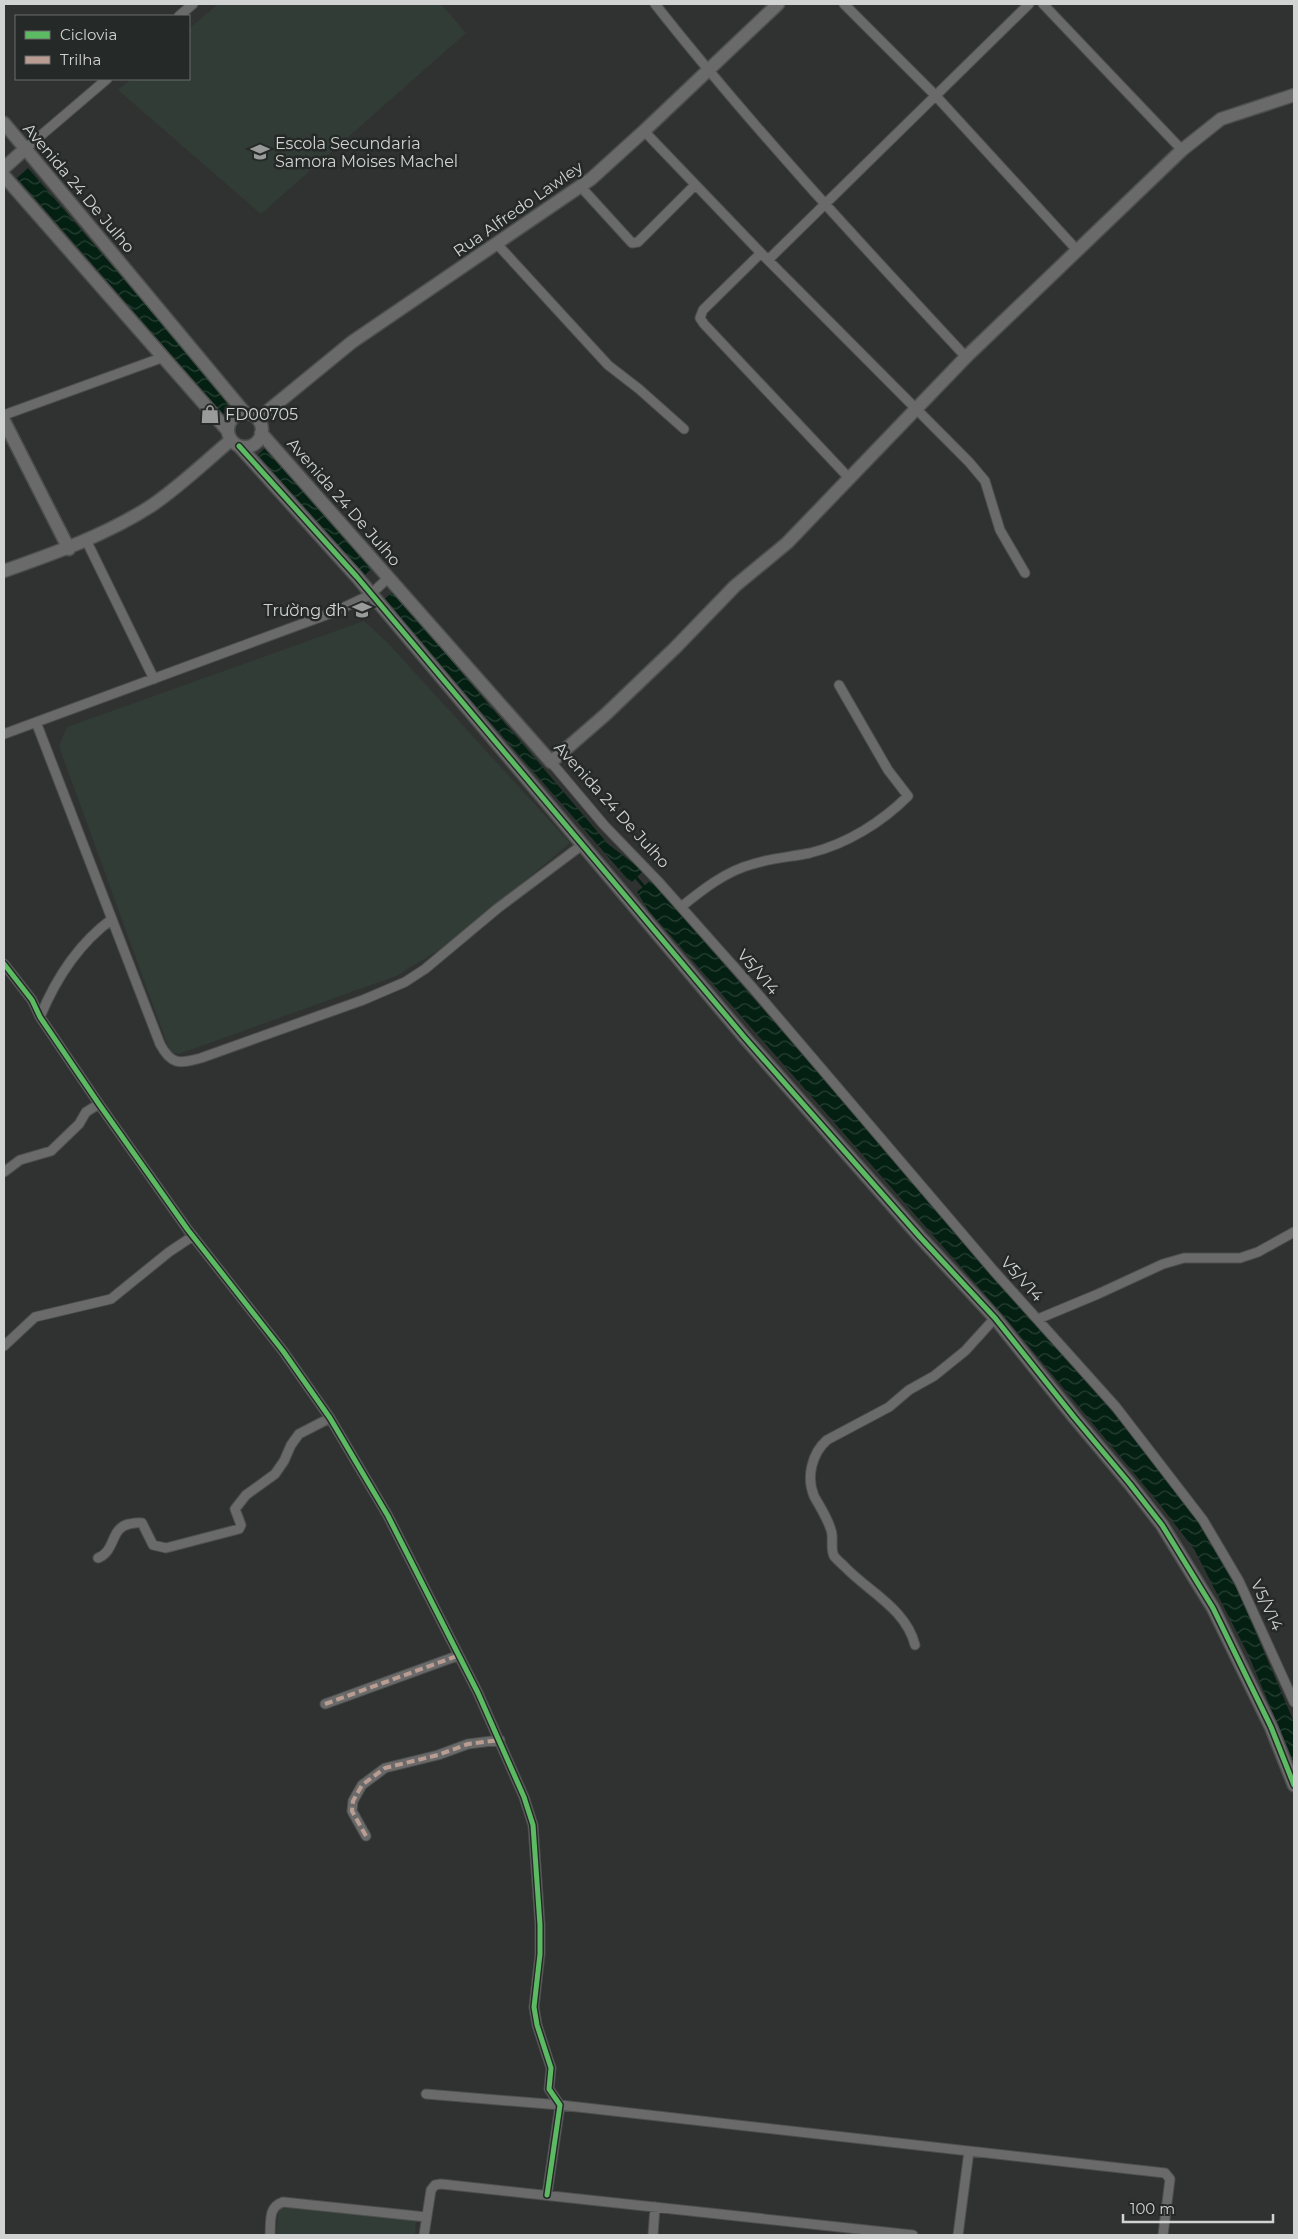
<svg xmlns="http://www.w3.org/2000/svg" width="1298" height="2239" font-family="Montserrat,sans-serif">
<defs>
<pattern id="water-waves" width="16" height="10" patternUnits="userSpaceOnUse" patternTransform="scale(1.25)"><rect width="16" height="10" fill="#042013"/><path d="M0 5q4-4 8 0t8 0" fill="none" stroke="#284034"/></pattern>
</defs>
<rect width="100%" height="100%" fill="#303231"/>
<path fill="#323c36" d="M218,4H441L466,33L261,214L118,90L131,79H189V29Z
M364,621L387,642L570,843L452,942L396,976L179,1054L170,1052L59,746L67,727Z
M279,2206L416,2220L415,2235H276Z"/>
<path fill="url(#water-waves)" d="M28,168L232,405L223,414L17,178Z
M266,447L374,566L364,576L258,455Z
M393,592L608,844L643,871L631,883L383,600Z
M651,880L1112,1411L1193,1513L1238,1591L1294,1722V1763L1248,1654L1194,1549L1157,1501L1002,1314L649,911L637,892Z"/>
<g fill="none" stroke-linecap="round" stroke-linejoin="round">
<path stroke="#042013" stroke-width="3" d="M634,875L646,889"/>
<g stroke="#4d4f4e" stroke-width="11">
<path id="street" d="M655,4C752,127 859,242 966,357
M844,4L935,95L1076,249
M1043,4L1182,150
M179,16L193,4
M644,131L761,253L969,462L985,481L1000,530L1025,573
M25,149L107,79
M580,186L632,243L638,242L695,185
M497,244L608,365L639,389L684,429
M761,253L703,310L700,318L704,324L849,478
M768,260L1029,4
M4,415L161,358
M86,540L154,679
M36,722L160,1044C171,1065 179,1064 201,1058L363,1000L405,982L425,969L498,908L582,845
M4,734L334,612L370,595L389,577
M551,762L604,825L657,880L681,907C702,890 726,871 753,864C771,858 791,857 810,853C847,844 882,822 908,796L888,770L839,685
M681,907L752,987L994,1271L1116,1407L1203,1520L1239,1581L1294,1702
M4,964L32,1000L40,1017L99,1104L188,1230L283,1351L330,1418L388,1516L478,1693L524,1797L533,1825L540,1925V1954L534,2007L537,2025L551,2068L549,2089L560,2105L547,2195
M40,1017C56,978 78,944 112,919
M4,1172L20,1160L51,1151L79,1124L86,1112L99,1104
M1038,1319L1098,1294L1163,1264L1184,1258H1240L1258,1252L1294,1232
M4,1346L35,1317L111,1299L169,1252L193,1236
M98,1558C116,1551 110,1528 129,1524C134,1523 137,1522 142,1523L153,1545L166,1548L239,1529L241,1525L235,1509L246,1495L275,1474L284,1461L291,1445L299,1434L330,1418
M915,1645C906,1609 869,1592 845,1567C842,1564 837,1560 834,1556C830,1549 834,1538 831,1530C827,1517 820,1507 814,1496C806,1477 812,1453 827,1440L889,1407L909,1390L934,1376L965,1351L995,1318
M325,1704L457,1656
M366,1836L352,1811L353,1801L362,1785L385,1768L438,1755L468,1744L500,1740
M426,2094L560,2105L1165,2173L1170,2179L1163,2235
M270,2235C271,2221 268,2207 283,2202L426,2217
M424,2235L431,2190L435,2185L441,2184L913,2235
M653,2235L655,2207
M958,2235L969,2151"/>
</g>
<g stroke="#4d4f4e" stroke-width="15">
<path id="secondary" d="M4,123L245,413
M4,168L25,149
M4,176L228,431
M228 430a17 17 0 1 1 34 0a17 17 0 1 1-34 0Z
M258,419L352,342L591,179L644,131L778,4
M4,421L69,549
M261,433L551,762L605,715L675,648L735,586L787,543L966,357L1182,150L1221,119L1294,95
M239,446L357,577L745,1038L920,1237L995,1318L1074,1417L1130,1484L1162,1525L1213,1608L1271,1727L1294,1785
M4,571C55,553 106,535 151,506C179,487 205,462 231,440"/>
</g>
<use href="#street" stroke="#696a69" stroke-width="9"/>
<use href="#secondary" stroke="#696a69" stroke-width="12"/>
<path stroke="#b99d93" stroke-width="4" stroke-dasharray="8 4" stroke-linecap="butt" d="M325,1704L457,1656
M366,1836L352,1811L353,1801L362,1785L385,1768L438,1755L468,1744L500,1740"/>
<g stroke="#252927" stroke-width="8">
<path id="cycleway" d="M239,446L357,577L745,1038L920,1237L995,1318L1074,1417L1130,1484L1162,1525L1213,1608L1271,1727L1294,1785
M4,964L32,1000L40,1017L99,1104L188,1230L283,1351L330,1418L388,1516L478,1693L524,1797L533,1825L540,1925V1954L534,2007L537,2025L551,2068L549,2089L560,2105L547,2195"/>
</g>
<use href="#cycleway" stroke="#5cba63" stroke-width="5"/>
</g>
<defs>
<g id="school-bare" transform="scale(1.5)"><path d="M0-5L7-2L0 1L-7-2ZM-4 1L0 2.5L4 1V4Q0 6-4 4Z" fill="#999b9a" stroke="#252927" stroke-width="2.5" paint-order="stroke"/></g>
<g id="shop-bare" transform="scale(1.5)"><path d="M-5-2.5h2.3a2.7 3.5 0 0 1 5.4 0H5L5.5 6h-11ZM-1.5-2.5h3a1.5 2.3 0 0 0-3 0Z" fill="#999b9a" stroke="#252927" stroke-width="2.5" paint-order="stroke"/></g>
<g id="university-bare" transform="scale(1.5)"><path d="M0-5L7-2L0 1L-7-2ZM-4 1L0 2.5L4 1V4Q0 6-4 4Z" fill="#999b9a" stroke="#252927" stroke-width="2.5" paint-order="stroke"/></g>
</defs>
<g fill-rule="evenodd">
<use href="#school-bare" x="260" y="152"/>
<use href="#shop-bare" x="210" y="414"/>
<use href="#university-bare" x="362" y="610"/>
</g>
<g text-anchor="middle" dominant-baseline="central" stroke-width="5" stroke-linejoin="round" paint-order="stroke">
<g font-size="16" fill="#d1d3d2" stroke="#252927" text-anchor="start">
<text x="275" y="143">Escola Secundaria<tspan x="275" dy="18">Samora Moises Machel</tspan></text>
<text x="225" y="414">FD00705</text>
<text x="347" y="610" text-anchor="end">Trường đh</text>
</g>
<g font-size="16" fill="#d1d3d2" stroke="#252927">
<text transform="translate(79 188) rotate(50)">Avenida 24 De Julho</text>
<text transform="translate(518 209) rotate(-35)">Rua Alfredo Lawley</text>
<text transform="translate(344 502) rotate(49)">Avenida 24 De Julho</text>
<text transform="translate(612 805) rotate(48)">Avenida 24 De Julho</text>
<text transform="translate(758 972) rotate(49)">V5/V14</text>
<text transform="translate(1022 1279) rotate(48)">V5/V14</text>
<text transform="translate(1267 1605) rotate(65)">V5/V14</text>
</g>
</g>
<rect width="1298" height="2239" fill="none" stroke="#d1d3d2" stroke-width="10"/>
<rect x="15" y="15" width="175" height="65" fill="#252927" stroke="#6a6d6b"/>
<rect x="25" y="31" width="25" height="8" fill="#5cba63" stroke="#6a6d6b"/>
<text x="60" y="40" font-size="15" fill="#d1d3d2">Ciclovia</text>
<rect x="25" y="56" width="25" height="8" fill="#b99d93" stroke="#6a6d6b"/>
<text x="60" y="65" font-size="15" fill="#d1d3d2">Trilha</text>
<path d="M1123 2214v8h150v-8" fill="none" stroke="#d1d3d2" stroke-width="2.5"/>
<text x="1130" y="2214" font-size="15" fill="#d1d3d2" stroke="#252927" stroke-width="4" paint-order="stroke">100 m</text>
</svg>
